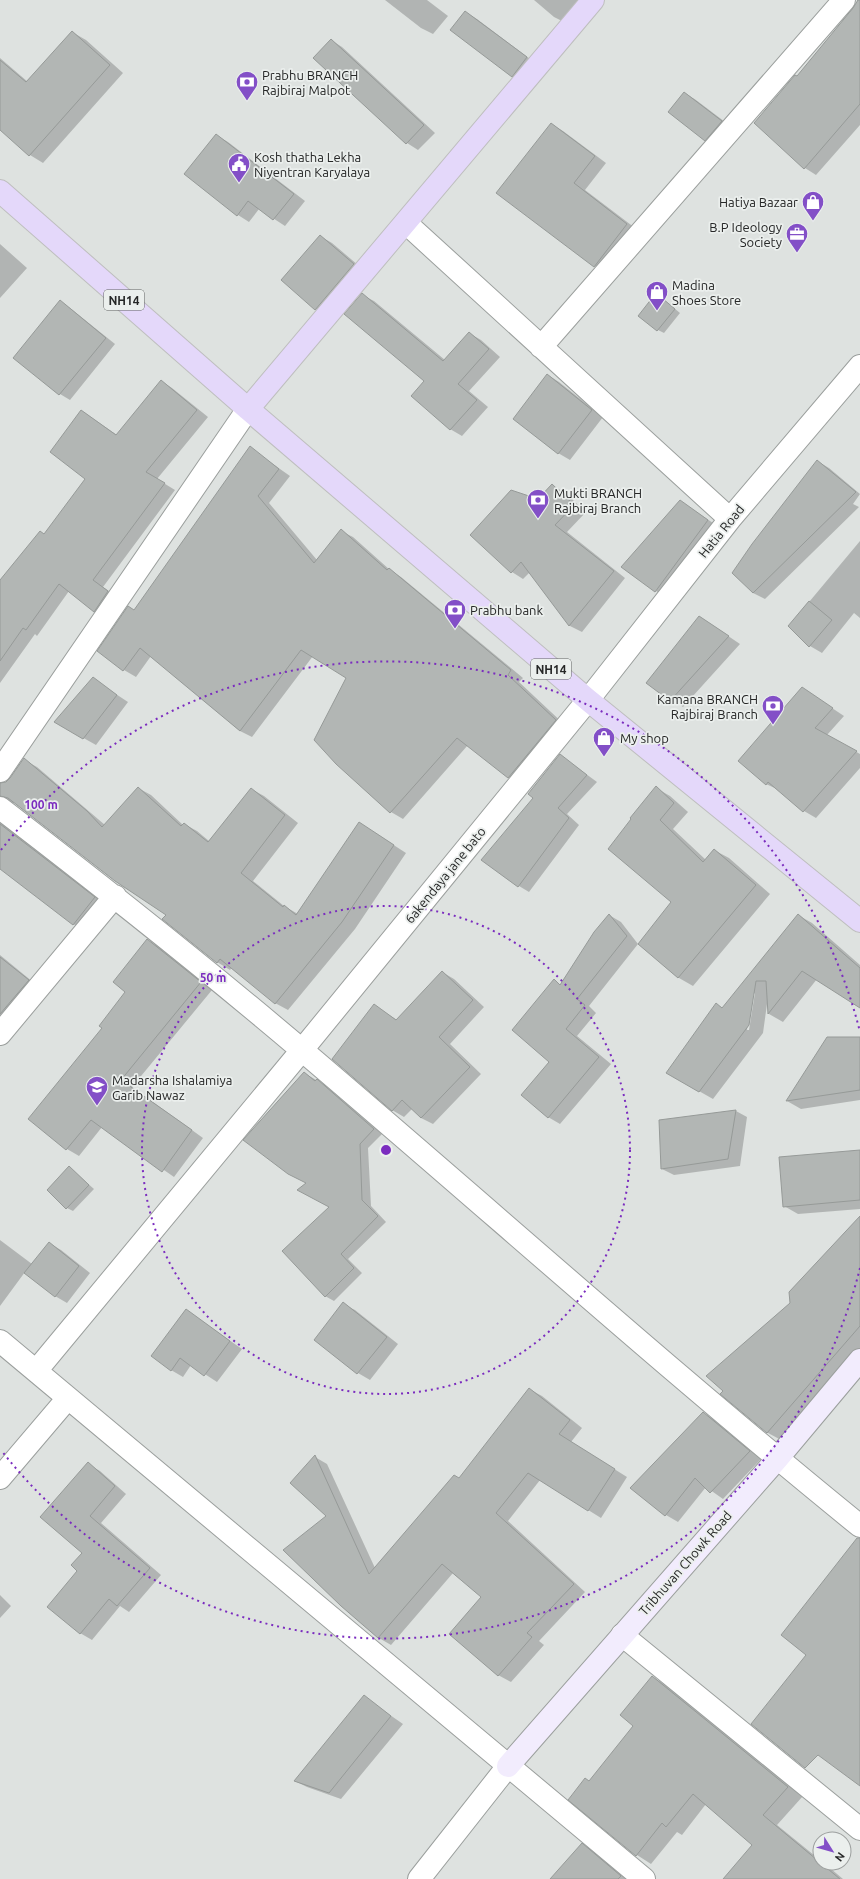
<svg xmlns="http://www.w3.org/2000/svg" width="860" height="1879" font-family="Ubuntu,sans-serif">
<rect width="100%" height="100%" fill="#dee2e0"/>
<path fill="#0003" fill-rule="evenodd" d="M385,0H427L448,16L433,34L421,28Z
M534,0H585L566,23L554,17Z
M857,0H860V125L816,175L805,168L798,77L857,3Z
M465,12L477,19L538,65L524,83L512,76Z
M72,32L86,40L123,73L43,163L30,155L0,129V58L28,82Z
M331,40L342,47L435,133L418,150L407,143L314,58Z
M685,93L696,100L733,128L717,147L705,140Z
M551,124L563,131L606,163L585,190L639,231L607,273L595,266L498,193Z
M216,135L228,142L305,201L285,226L259,209L249,222L238,215Z
M320,236L332,243L365,271L328,316L316,309L282,280Z
M0,244L27,268L0,298Z
M362,295L374,301L445,360L469,333L481,340L500,357L469,391L488,407L462,436L450,429L426,381Z
M662,298L680,313L664,333L658,330Z
M60,302L70,308L115,344L70,400L60,394L14,358Z
M548,375L559,382L603,417L570,460L558,453Z
M161,381L172,388L208,417L157,479L175,490L103,587L119,598L105,618L94,611L69,591L37,636L35,634L0,683V588L45,535L87,479L82,411L117,435Z
M250,448L290,476L269,503L317,560L341,531L353,537L390,570L401,577L523,678L519,682L567,727L520,784L509,777L468,745L403,819L391,812L347,677L313,656L252,737L240,731L151,656L136,677L124,670L135,611Z
M817,461L829,468L860,494L853,504L859,507L765,599L753,593Z
M552,485L564,492L586,512L567,532L625,578L582,632L570,626L530,572L523,579L512,572L471,535L538,501Z
M680,501L719,527L667,598L656,591Z
M860,541V618L854,613L822,653L810,646L789,626Z
M700,617L740,644L683,707L647,682Z
M93,679L128,702L96,745L55,722Z
M802,688L844,716L827,735L860,754V768L816,818L804,811L779,790L766,784Z
M560,755L597,782L567,814L579,825L529,892L519,886L534,798Z
M24,760L37,767L105,825L138,788L151,795L183,825L184,824L197,831L209,841L251,789L264,796L298,823L253,881L284,906L298,914L372,831L406,853L355,929L288,1010L275,1003L232,967L230,970L217,962L167,914L15,803H9L1,821L5,826L107,905L86,931L73,924L0,867V783H5L11,779Z
M656,788L670,796L688,812L673,829L706,860L714,850L729,858L770,894L693,986L679,978L639,944L673,902L632,819Z
M609,915L621,922L638,944L589,1006L596,1013L577,1036L611,1064L560,1124L548,1117L554,981L561,985Z
M798,915L812,923L860,965V1007L817,979L783,1022L769,1014L767,1004L763,1033L713,1099L667,1073L717,1005L723,1008ZM755,993L749,1030H747L752,995Z
M147,940L159,947L212,990L132,1087L203,1138L174,1177L102,1127L79,1156L67,1149L30,1119L103,1028L127,991Z
M0,955L39,987L0,1036Z
M442,972L454,979L484,1007L450,1044L481,1074L433,1124L421,1118L412,1109L404,1117L392,1110L374,1005L397,1020Z
M828,1038H860V1100L801,1109L787,1101Z
M304,1073L325,1085L382,1134L368,1148L371,1206L386,1222L348,1259L362,1273L334,1301L325,1296L331,1207L307,1183Z
M736,1111L747,1117L740,1166L674,1175L662,1169Z
M860,1151V1209L798,1214L784,1206Z
M69,1167L94,1189L73,1211L67,1208Z
M860,1237V1351L783,1441L768,1433L721,1393L791,1303Z
M0,1240L32,1264L49,1243L61,1250L90,1273L67,1303L55,1296L25,1272L0,1306Z
M343,1304L355,1310L398,1344L370,1380L358,1373Z
M186,1310L242,1349L217,1382L191,1365L183,1377L171,1370Z
M529,1389L542,1396L582,1428L571,1442L627,1477L601,1518L540,1480L508,1521L585,1592L539,1641L544,1645L511,1682L498,1675L483,1597L453,1573L391,1645L379,1638L342,1606L328,1516L315,1457L327,1464L375,1568L459,1479Z
M703,1413L715,1420L761,1459L723,1499L706,1487L678,1522L666,1515L632,1488Z
M88,1464L100,1471L126,1494L101,1523L161,1575L129,1612L120,1606L92,1640L80,1633Z
M0,1595L11,1606L0,1618Z
M653,1677L667,1686L803,1796L777,1825L820,1860V1863H824L843,1879H724L753,1845L706,1804L682,1835L677,1832L651,1864L637,1855L570,1799L589,1782L634,1726Z
M364,1697L403,1724L341,1799L307,1787L295,1781Z
M582,1844L599,1854L628,1879H551Z"/>
<path fill="#b2b6b4" stroke="#969a98" d="M858,0H860V104L804,169L754,123L795,75L797,76L853,8Z
M465,11L527,57L512,77L450,30Z
M72,31L110,65L29,156L0,130V60L26,82Z
M331,39L424,125L406,144L313,58Z
M684,92L722,121L705,141L668,112Z
M551,123L595,156L574,183L627,224L594,267L496,193Z
M216,134L294,194L273,220L248,201L237,216L184,174Z
M320,235L354,264L315,310L281,280Z
M362,293L443,361L469,332L489,349L458,384L477,400L450,430L411,396L424,381L344,314Z
M656,293L675,309L657,331L638,316Z
M60,300L106,338L59,395L13,358Z
M547,374L592,410L558,454L513,419Z
M161,380L197,410L146,472L165,483L93,580L108,591L94,612L59,584L26,630L23,628L0,661V580L40,531L44,534L85,479L50,452L81,410L116,435Z
M250,446L279,469L258,496L314,563L341,529L387,570L389,568L511,670L508,675L556,720L508,778L457,738L390,813L336,764L314,740L346,678L301,650L240,731L140,648L123,671L97,651L128,606L134,610Z
M817,460L856,492L753,593L732,573L752,544Z
M552,484L574,505L555,525L614,571L569,626L521,562L511,573L470,535L511,490L538,499Z
M680,500L708,520L655,592L621,567Z
M809,601L832,620L809,647L788,626Z
M699,616L729,636L670,701L646,683Z
M93,677L117,695L83,739L54,722Z
M802,687L833,708L815,728L857,751L803,812L768,782L766,785L738,761Z
M560,754L587,775L558,808L569,818L518,887L481,860L533,798L528,794Z
M24,758L87,811L102,827L138,787L181,826L184,823L208,842L251,788L285,815L241,873L283,907L284,905L296,915L359,822L394,845L342,922L275,1004L220,959L217,963L162,919L166,915L115,881L8,798L0,796V783L6,782L10,778Z
M656,786L674,803L660,820L703,862L714,849L756,885L678,978L638,944L671,902L608,849L631,819L630,818Z
M0,824L95,897L73,925L0,869Z
M609,914L627,936L577,999L585,1005L566,1029L599,1057L548,1118L521,1095L549,1062L512,1030L554,979L560,985L594,932Z
M798,914L860,968V1008L802,971L768,1014L766,981H756L749,1025L699,1092L666,1073L716,1003L722,1008Z
M147,939L201,982L121,1080L192,1130L162,1172L91,1120L66,1150L28,1119L102,1028L99,1026L125,992L113,982Z
M0,957L29,980L0,1014Z
M442,971L473,1000L439,1037L470,1067L421,1118L402,1100L392,1111L332,1059L374,1004L396,1020Z
M827,1037H860V1090L786,1101Z
M304,1072L315,1081L317,1079L374,1129L360,1144L362,1200L378,1216L341,1254L354,1268L325,1297L282,1251L329,1207L297,1190L306,1183L288,1174L243,1140Z
M736,1110L728,1159L661,1169L659,1120Z
M860,1150V1200L783,1207L779,1157Z
M69,1166L89,1185L66,1209L47,1190Z
M860,1216V1326L767,1433L720,1394L723,1391L706,1376L790,1303L789,1292Z
M49,1242L79,1266L55,1297L24,1273Z
M343,1302L387,1337L357,1374L314,1340Z
M186,1309L230,1341L204,1376L180,1358L171,1371L151,1356Z
M529,1388L570,1420L559,1434L615,1469L588,1511L528,1473L496,1513L574,1584L527,1633L532,1637L498,1676L449,1634L481,1597L442,1564L378,1638L341,1606L283,1550L326,1516L290,1483L315,1455L369,1574L454,1475L459,1478Z
M703,1412L750,1451L710,1493L695,1478L665,1516L630,1488Z
M88,1462L115,1486L90,1516L150,1568L117,1606L109,1599L80,1634L47,1607L77,1571L71,1565L82,1553L40,1517Z
M857,1538H860V1786L818,1755L805,1768L751,1724L806,1655L781,1635Z
M652,1676L788,1787L763,1815L840,1879H723L752,1845L693,1794L666,1827L662,1823L636,1856L568,1800L585,1778L589,1781L633,1726L620,1715Z
M364,1695L391,1716L329,1793L294,1781Z
M582,1843L621,1876L618,1879H550Z"/>
<g fill="none" stroke-linecap="round" stroke-linejoin="round">
<g stroke="#9b9f9d" stroke-width="24">
<path id="minor" d="M406,223L730,519
M541,347L844,0
M0,771L248,409
M0,808C103,887 204,967 303,1051C489,1209 670,1372 860,1526
M0,1034L115,896
M0,1341L644,1879
M36,1371L302,1050L588,700L730,519L860,366
M0,1478L68,1398
M622,1635L860,1829
M419,1879L508,1766"/>
</g>
<g stroke="#9b9f9d" stroke-width="24">
<path id="secondary" d="M508,1766L777,1459L860,1360"/>
</g>
<g stroke="#bebebe" stroke-width="24">
<path id="primary" d="M0,191L248,409L588,700L860,921
M248,409L593,0"/>
</g>
<use href="#minor" stroke="#fff" stroke-width="22"/>
<use href="#secondary" stroke="#f2ecfd" stroke-width="22"/>
<use href="#primary" stroke="#e4d8fa" stroke-width="22"/>
</g>
<g fill="none" stroke="#7b2cbf" stroke-width="2" stroke-dasharray="2 4">
<circle cx="386" cy="1150" r="244"/>
<path d="M860 1268A488 488 0 0 1 1 1450M1 850A488 488 0 0 1 860 1032"/>
</g>
<defs>
<g id="bank-pin" transform="scale(1.15)"><path d="M0 17L-7.5 6A9.5 9.5 0 1 1 7.5 6Z" fill="#834fc7" stroke="#ebefed"/><path d="M-6-4H6V4H-6ZM0-2.3a2.3 2.3 0 1 0 0 4.6a2.3 2.3 0 1 0 0-4.6Z" fill="#fff"/></g>
<g id="civic-pin" transform="scale(1.15)"><path d="M0 17L-7.5 6A9.5 9.5 0 1 1 7.5 6Z" fill="#834fc7" stroke="#ebefed"/><path d="M-.6-6.5H3V-4.5H.6V-3L4-1V1h2V6H-6V1h2V-1L-.6-3ZM-1.2 2.5V6h2.4V2.5Z" fill="#fff"/></g>
<g id="shop-pin" transform="scale(1.15)"><path d="M0 17L-7.5 6A9.5 9.5 0 1 1 7.5 6Z" fill="#834fc7" stroke="#ebefed"/><path d="M-5-2.5h2.3a2.7 3.5 0 0 1 5.4 0H5L5.5 6h-11ZM-1.5-2.5h3a1.5 2.3 0 0 0-3 0Z" fill="#fff"/></g>
<g id="office-pin" transform="scale(1.15)"><path d="M0 17L-7.5 6A9.5 9.5 0 1 1 7.5 6Z" fill="#834fc7" stroke="#ebefed"/><path d="M-6-3h4V-5.5h4V-3h4V5H-6ZM-1-4.5V-3h2v-1.5ZM-6 0V1H6V0Z" fill="#fff"/></g>
<g id="school-pin" transform="scale(1.15)"><path d="M0 17L-7.5 6A9.5 9.5 0 1 1 7.5 6Z" fill="#834fc7" stroke="#ebefed"/><path d="M0-5L7-2L0 1L-7-2ZM-4 1L0 2.5L4 1V4Q0 6-4 4Z" fill="#fff"/></g>
</defs>
<g fill-rule="evenodd">
<use href="#bank-pin" x="247" y="82"/>
<use href="#civic-pin" x="239" y="164"/>
<use href="#shop-pin" x="813" y="202"/>
<use href="#office-pin" x="797" y="234"/>
<use href="#shop-pin" x="657" y="292"/>
<use href="#bank-pin" x="538" y="500"/>
<use href="#bank-pin" x="455" y="610"/>
<use href="#bank-pin" x="773" y="706"/>
<use href="#shop-pin" x="604" y="738"/>
<use href="#school-pin" x="97" y="1087"/>
</g>
<g text-anchor="middle" dominant-baseline="central" stroke-width="3.5" stroke-linejoin="round" paint-order="stroke">
<g fill="#ebefed" stroke="#616362" stroke-width="1">
<rect x="104" y="290" width="40" height="20" rx="3"/>
<rect x="531" y="659" width="40" height="20" rx="3"/>
</g>
<g font-size="12" font-weight="bold" fill="#262727">
<text x="124" y="300">NH14</text>
<text x="551" y="669">NH14</text>
</g>
<g font-size="13" fill="#262727" stroke="#ebefed" text-anchor="start">
<text x="262" y="75">Prabhu BRANCH<tspan x="262" dy="15">Rajbiraj Malpot</tspan></text>
<text x="254" y="157">Kosh thatha Lekha<tspan x="254" dy="15">Niyentran Karyalaya</tspan></text>
<text x="798" y="202" text-anchor="end">Hatiya Bazaar</text>
<text x="782" y="227" text-anchor="end">B.P Ideology<tspan x="782" dy="15">Society</tspan></text>
<text x="672" y="285">Madina<tspan x="672" dy="15">Shoes Store</tspan></text>
<text x="554" y="493">Mukti BRANCH<tspan x="554" dy="15">Rajbiraj Branch</tspan></text>
<text x="470" y="610">Prabhu bank</text>
<text x="758" y="699" text-anchor="end">Kamana BRANCH<tspan x="758" dy="15">Rajbiraj Branch</tspan></text>
<text x="620" y="738">My shop</text>
<text x="112" y="1080">Madarsha Ishalamiya<tspan x="112" dy="15">Garib Nawaz</tspan></text>
</g>
<g font-size="13" fill="#262727" stroke="#ebefed">
<text transform="translate(721 531) rotate(-51)">Hatia Road</text>
<text transform="translate(445 875) rotate(-51)">6akendaya jane bato</text>
<text transform="translate(685 1563) rotate(-49)">Tribhuvan Chowk Road</text>
</g>
</g>
<circle cx="386" cy="1150" r="6" fill="#7b2cbf" stroke="#ebefed" stroke-width="2"/>
<g font-size="12" text-anchor="middle" font-weight="bold" fill="#7b2cbf" stroke="#ebefed" stroke-width="3.5" stroke-linejoin="round" paint-order="stroke">
<text x="41" y="809">100 m</text>
<text x="213" y="982">50 m</text>
</g>
<g transform="translate(832 1851) rotate(127)"><circle r="19" fill="#ebefed" stroke="#9c9f9e"/>
<path d="M0-3L7 15L0 10L-7 15Z" fill="#834fc7"/>
<text y="-6" font-size="11" font-weight="bold" text-anchor="middle" fill="#262727">N</text>
</g>
</svg>
